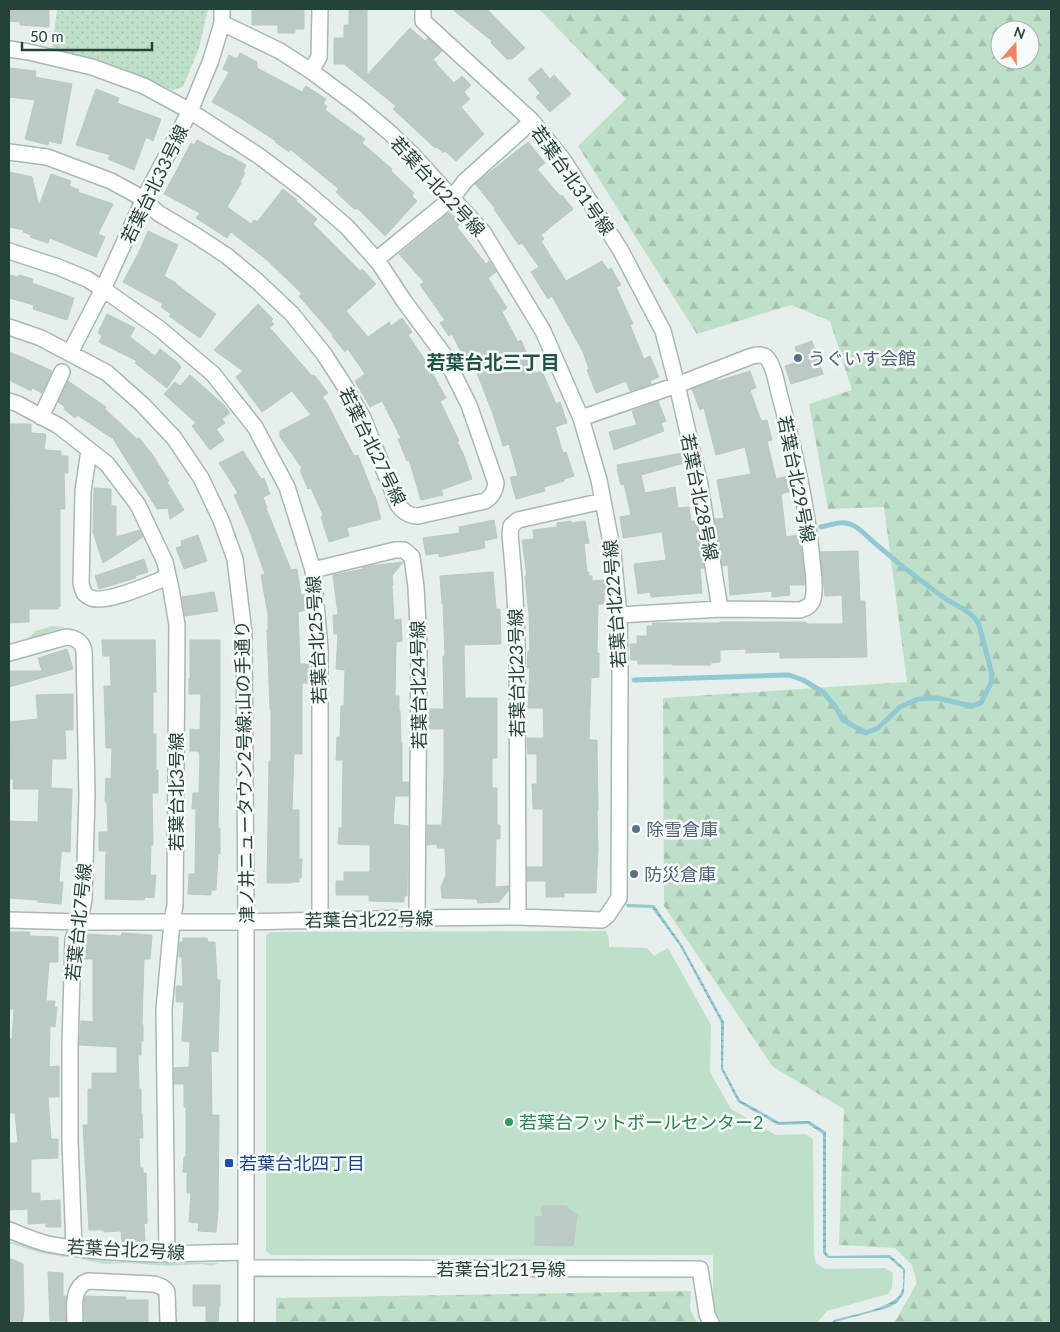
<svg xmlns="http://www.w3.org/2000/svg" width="1060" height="1332" font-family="Lato,'Noto Sans JP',sans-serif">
<defs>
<pattern id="forest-firs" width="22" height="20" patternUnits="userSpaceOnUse" patternTransform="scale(1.25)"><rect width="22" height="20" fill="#bfe0c8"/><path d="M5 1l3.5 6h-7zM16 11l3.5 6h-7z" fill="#a4c1ad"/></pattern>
<pattern id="park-dots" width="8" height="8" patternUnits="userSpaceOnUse" patternTransform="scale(1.25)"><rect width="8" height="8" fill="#bfe0c8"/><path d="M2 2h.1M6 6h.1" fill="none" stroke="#a4c1ad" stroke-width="1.8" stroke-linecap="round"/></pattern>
<pattern id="water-rules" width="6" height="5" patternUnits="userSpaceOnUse" patternTransform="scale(1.25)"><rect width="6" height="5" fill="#8ec9d4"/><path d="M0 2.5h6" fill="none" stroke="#74a5ad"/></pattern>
</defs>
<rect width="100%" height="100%" fill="#e6efeb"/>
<path fill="#bfe0c8" d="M52,626L65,627L26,640L36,631Z
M606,931L609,938V947L647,948L654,956L668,948L711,1025L710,1072L731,1109L776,1135L806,1134L813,1139L814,1254L816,1263L825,1269L885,1268L893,1273L892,1288L888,1294L827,1311L817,1323H721L713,1305V1255H271L266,1251V936L270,932Z
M9,1241L40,1249L68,1255L66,1257L41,1253L9,1243Z
M81,1257L115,1262L220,1263L210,1266L202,1264L168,1266L128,1263L104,1264L81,1259Z"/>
<path fill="url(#forest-firs)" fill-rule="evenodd" d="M539,9H1051V1323H894L917,1283L912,1265L895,1248L839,1245L844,1109L773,1067L664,906L663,698L907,682L884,507L828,509L809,404L852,390L830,321L791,305L697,334L578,146L626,99ZM1000,30H1030V60H1000Z
M691,1291L690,1309L697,1323H276V1298Z"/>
<path fill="url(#park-dots)" d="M57,9H208L199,48L183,87L173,90L107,64L52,49Z"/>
<path fill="url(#water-rules)" d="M626,904L654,905L682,945L724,1022L723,1068L740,1100L779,1122L809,1121L826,1132V1252L829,1256L890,1255L905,1269L904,1293L897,1303L887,1308L831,1323L834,1320C850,1315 898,1308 902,1290C904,1284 903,1276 903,1270L889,1258H828L825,1256L823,1252V1134L808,1124L778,1125L738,1102L721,1069V1022L680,946L652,908L627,907Z"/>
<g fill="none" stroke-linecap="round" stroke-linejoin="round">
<path stroke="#8ec9d4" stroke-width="5" d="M634,680L789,675L803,680L823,692L835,706L843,720L866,733L878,728L900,707L918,699L937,698L971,706L981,703L991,683L992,674L979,625C972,610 955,606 943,597C914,576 885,553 859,529C845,519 837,523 821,527"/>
</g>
<path fill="#bbcac4" stroke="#b8c9c2" d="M9,9H49V27L20,25V22L9,21Z
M252,9H304V29H295V33H278V25H252Z
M349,9H367V75L410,28L425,41L428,38L442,51L433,60L437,63L436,64L454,83L462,76L471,85L464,92L470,99L461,107L484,134L456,161L445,151L443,153L437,147L435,148L393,109L396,106L344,64H334V38H344V25H349Z
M452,9H487L525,48L512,59H507L491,43L492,41Z
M240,53L257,62V68L302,92L306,86L326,99L323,104L327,106L325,110L365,139L362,143L392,169L391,171L414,193L412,196L417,201L385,236L357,208L355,210L336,192L339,189L290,149L289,152L275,142L276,141L237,116L212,102L229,72L223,69L229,55L237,59Z
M9,68L36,71L35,77L72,84L61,144L49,141L48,145L25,139L35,100L9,97Z
M541,68L550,79L554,75L571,94L550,112L536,97L540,93L528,79Z
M96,89L119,98L117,103L161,119L153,141L146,137L134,170L108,159L110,155L76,145Z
M197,140L230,157V156L246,165L243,172L245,173L240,182L241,183L227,207L251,224L254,220L257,222L283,189L297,200L296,201L317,219L313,224L360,271L362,269L376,284L346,311L368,337L389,322L391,326L402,318L412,332L408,335L427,363L446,398L440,401L459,441L457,442L463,453L472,479L441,490L443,495L421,500L409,460L407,461L398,439L401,438L382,401L370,407L355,381L365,374L348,349L345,352L332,336L333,335L299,296L302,294L267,260L231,232L227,238L196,218L200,213L164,194L191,143L194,145Z
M528,142L545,163L537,169L560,196L562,195L573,209L541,235L544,239L541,241L566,281L602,261L608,270L611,268L621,285L616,287L633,324L630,325L644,359L650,356L659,377L650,381L651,384L630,391L626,381L596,393L587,370L589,369L583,352L552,296L548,299L531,272L539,267L522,243L519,245L494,209L495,208L475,184Z
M9,172L32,177L39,206L51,174L71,181L69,186L79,190L78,192L113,204L98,234L105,237L96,257L50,238L48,243L30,237L31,235L23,232L24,230L9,227Z
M450,212L460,224L457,227L486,264L489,261L496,272L488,278L507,308L502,312L518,342L521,340L535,373L542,371L556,404L560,402L567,423L555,427L563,453L566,452L574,476L564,479V481L544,487L545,491L516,499L510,477L518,476L509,444L503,446L493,414L475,368L470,370L452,334L449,336L440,323L445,320L420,285L424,282L399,254Z
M148,231L178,245L164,276L176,283V284L216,314L200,338L169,316L171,314L161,307L163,304L123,282L139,252Z
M9,275L18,277L19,275L33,279L32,283L74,298L67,320L33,309L34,305L9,298Z
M258,304L273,319L271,321L274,324L270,328L312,376L314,375L328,393L322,397L327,403L354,456L358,455L374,496H375L381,519L347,528L349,536L329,542L321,517L323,515L311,488L308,489L300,470L302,468L280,437V431L311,415L292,391L262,412L236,377L243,371L214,350Z
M107,314L135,328L130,337L155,356L160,349L177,362L181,367L167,388L135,363L137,361L99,342L102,336L98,333Z
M812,341L823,374L791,384L785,366L800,361L795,347Z
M9,352L24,358L52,371L42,393L32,388L31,391L9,380Z
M750,371L756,388L750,390L761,421L767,420L772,440L767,441L776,479L788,476L792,491L781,494L786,537L798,535L802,552L805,585H789L790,595L772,597V591L730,595L728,565L722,566L715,519L724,518L717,480L751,474L745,447L716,455L704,408L700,410L692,389L718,380V381Z
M190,375L224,405L230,413L222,419L225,423L216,429L224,440L210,450L192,426L196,423L164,394L175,382L180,386Z
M68,381L106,407L105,409L137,439L139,438L152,454L169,481L167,482L184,510L170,519L168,508L157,509L112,437V438L77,415L75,418L64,409L65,407L58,402Z
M658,401L666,421L661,423L664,431L614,450L609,432L637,425L632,411Z
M9,424H31V433L46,434L44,450L61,451V456H68V473H64L65,509H60V607H58V609H29V622H24L9,623L10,438H9Z
M243,451L261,479L264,478L270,494L263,497L267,508H266L291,570L297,569L301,595H306L307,610L298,612L300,664H309V683H302V754H294L292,810H299V859H302L301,878H299V882H292V883H267L269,761H271V709H270L267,630H268V615L261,575L265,574L249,529L234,495L238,493L219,463Z
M682,453L684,463L641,475L645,493L675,487L678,508L689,507L691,521H696L704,568H700L702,593L651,597L650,592L638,594L634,564L666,560L662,532L623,538L620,517L631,515L624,484L621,485L617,469L618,468L617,465Z
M94,488L111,489V506H116V537L140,530L143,537L103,563L93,532Z
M494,520L497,538L484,541L485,548L439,557V553L426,555L423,538L460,533L459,527Z
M571,521V523L585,521L589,543L584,544L587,572H589V576H592V581L606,580L607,594L604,595V604H598L597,653H599V677L591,678L589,740H597L598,810H597L598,849L596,893H564V897H546V881H527V867H543V809H533L532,784H537V754H528L527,738H544L543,708H528L530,668H527L528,651H530L529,615L525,576H527L522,540L534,539L533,530L557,527V523Z
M198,535L207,561L184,569L176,548L182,546L181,541Z
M858,551L860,601H865L867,657L780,658V652H778L746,653V649L720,650V662L710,663L711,665H672V664H638V660H631L630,644H637V636H647V626H653L652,623H720V622H806V624H843L842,595L825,596L820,552Z
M144,559L148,572L135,576L136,578L99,589L95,576Z
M403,562L392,576L393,585H392L394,620L401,619L402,641L396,642L395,696H399V711H400L401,743H402V782H409V796H395L393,824L408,826L407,896H404V902L369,901V895H336V881H344V872H370V845L338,844L339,828H342L343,760H336L337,737H340L341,706H344L345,670L336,669L338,634H334L333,615H338L333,575L363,569V567L370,566Z
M493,572L496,609H500L501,644L464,645L465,698H497V758H492V788H497V825H500V839H496L495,887L509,886V890L499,902L478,903L477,899L442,898L441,887L446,875L445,848H437V844L427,845V825H442L444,775V729H429L428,709H444L443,656H445L443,603L442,604L440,576Z
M214,592L218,611L185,616L182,597Z
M102,640H155L156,692H153V734H156V770H158V793H152L153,845H151L150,875H156L154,898L145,897L144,900L105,899L106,851H99V832H108L107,802H105L106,778L111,779L112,748H106L104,686H111L110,656H103Z
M190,640H220V717L218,828H220V854H218L216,890H211V895L188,894L189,874H195L196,809H192L193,793H199L200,755H199V751H190V729L200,730L201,694H189V679H190Z
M67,649L73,669L9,687V671H42L38,658Z
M73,694V730H65L66,759H52V762L51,788L72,789L70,852L62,851L61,854L59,882H63L61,904L38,902V900L9,898V821L38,822L39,789H13V779H9V762H10L9,722L38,719L36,695Z
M9,932H30L29,936L58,937V962H49L46,1001H55L54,1007H57L55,1027L50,1026L49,1067L59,1066V1097H48L51,1139H58V1158L31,1159V1193H40V1201L60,1200L61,1227H46V1223L28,1224V1209L9,1210V1143H18L15,1113H9V1039H12L14,1009H9Z
M122,933L152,935L150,959H144L142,1024L143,1025V1041H141V1055H138L139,1089H141V1114H142L143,1138H139L140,1168H143V1173H146L147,1223L144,1224L145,1241L122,1242L121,1231L104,1232V1230H89L83,1125H88V1089H92V1073H117V1047L79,1045L81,1021L93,1022V959H85L86,934L121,936Z
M183,938H207L208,942H215L217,980H220L219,1015L218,1052L211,1051L212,1115H219L218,1212L216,1232L198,1231L199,1223L189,1222L191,1193H187V1172H183L184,1157H186V1107H184V1084H174V1068L189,1067L190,1042L182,1041L184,1002H176V986H183L182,957H179V949L180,942H183Z
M541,1206H566L577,1215L573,1246L535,1245V1217L543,1216Z
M9,1258L23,1264L24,1311L22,1323H9Z
M48,1272L63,1273V1296H66V1321H50Z
M193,1285H220V1306H219L218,1323H206V1306H193Z
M85,1296L126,1297V1300H148V1323H85L84,1305Z"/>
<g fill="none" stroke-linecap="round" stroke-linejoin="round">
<g stroke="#a8b8b2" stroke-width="18">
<path id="minor" d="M423,9V21L532,121L564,161L621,251L663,331L677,385L700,485L720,609
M9,49L29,52L92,67L144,86L190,111L259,156L304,190L347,227L379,263L404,301L444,355L469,405L496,483C495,491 492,497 485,501L418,516C409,516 404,512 398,505L363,418L344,385L324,354L292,314L257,281L227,256L195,235L158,213L144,199L111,181L47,157L9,152
M311,71L319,57L320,9
M9,251L58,267L87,279L103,289L160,329L213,374L255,427L287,487L313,570L320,649V921
M376,260L452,198L465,181L532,121
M9,327L41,338L107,373L143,405L174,438L201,478L221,520L235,559L244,633L246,922V1323
M70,353L103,289L144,199L190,111L211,60L222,23V9
M9,401L18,404L59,426L107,464L138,505L165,562L171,589L177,625L175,905L172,922L164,1009L167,1254
M41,417L62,372
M581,418L677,385L752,356C756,355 762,354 766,357C773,363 777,384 779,393C794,448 807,504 812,561C813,572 816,587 813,599C811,606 806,608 800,610L720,609L619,615
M89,450L83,491L81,584L84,593C86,595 88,597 91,598C107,604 152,583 168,577
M313,570L395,550H404L412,557L416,587L419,646L417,918
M9,653L66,637C76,638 82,641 84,651L87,795L84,899L80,922L73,939L70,1046V1141L74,1248
M518,917L517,636L514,579L510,534L511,526L518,520L603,501
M9,920L80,922H246L417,918L518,917L602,920L607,916L619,898L620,672L619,615L613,553L599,480L581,418L543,331L483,232L412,154L389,132L358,106L311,71L280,51L222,23
M9,1230C22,1235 35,1241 48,1244C113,1257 180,1254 246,1252
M246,1268L700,1269L707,1314L711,1323
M75,1323C75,1308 71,1287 88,1281L154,1284C160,1286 164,1287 167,1292L168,1323"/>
</g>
<use href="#minor" stroke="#fff" stroke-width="15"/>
</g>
<g fill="#5c6f8a" stroke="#f7fbf9" stroke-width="2">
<circle cx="798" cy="358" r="5"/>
<circle cx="636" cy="829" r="5"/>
<circle cx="634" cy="874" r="5"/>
</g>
<circle fill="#2e9e5b" stroke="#f7fbf9" stroke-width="2" cx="509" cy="1122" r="5"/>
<rect fill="#1a4fb4" stroke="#f7fbf9" stroke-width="2" x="224" y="1158" width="10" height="10" rx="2.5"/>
<g text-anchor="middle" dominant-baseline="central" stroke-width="5" stroke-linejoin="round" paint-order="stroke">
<g font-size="18" fill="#24423a" stroke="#f7fbf9">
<text transform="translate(573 180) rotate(55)">若葉台北31号線</text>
<text transform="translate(154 184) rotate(-64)">若葉台北33号線</text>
<text transform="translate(438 186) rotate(47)">若葉台北22号線</text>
<text transform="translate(373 446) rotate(64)">若葉台北27号線</text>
<text transform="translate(797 479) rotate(79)">若葉台北29号線</text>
<text transform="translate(700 497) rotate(79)">若葉台北28号線</text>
<text transform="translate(614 604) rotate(-94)">若葉台北22号線</text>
<text transform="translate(316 640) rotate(-93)">若葉台北25号線</text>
<text transform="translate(516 673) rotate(-91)">若葉台北23号線</text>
<text transform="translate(418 685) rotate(-91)">若葉台北24号線</text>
<text transform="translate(244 772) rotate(-91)">津ノ井ニュータウン2号線;山の手通り</text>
<text transform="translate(176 792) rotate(-90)">若葉台北3号線</text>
<text transform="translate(369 919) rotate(-1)">若葉台北22号線</text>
<text transform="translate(78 922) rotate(-84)">若葉台北7号線</text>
<text transform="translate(126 1249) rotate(3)">若葉台北2号線</text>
<text x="501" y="1269">若葉台北21号線</text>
</g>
<g font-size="18" fill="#4e5e75" stroke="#f7fbf9" text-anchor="start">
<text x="808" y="358">うぐいす会館</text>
<text x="646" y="829">除雪倉庫</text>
<text x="644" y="874">防災倉庫</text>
</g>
<g font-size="18" fill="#27864d" stroke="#f7fbf9" text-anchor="start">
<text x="519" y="1122">若葉台フットボールセンター2</text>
</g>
<g font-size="18" fill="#164399" stroke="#f7fbf9" text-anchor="start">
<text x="239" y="1163">若葉台北四丁目</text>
</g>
<g font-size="19" font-weight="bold" fill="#1f5548" stroke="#f7fbf9">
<text x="493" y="361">若葉台北三丁目</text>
</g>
</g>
<rect width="1060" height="1332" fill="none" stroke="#24423a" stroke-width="20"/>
<g transform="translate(1015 45) rotate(20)"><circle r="24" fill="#f7fbf9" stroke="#a3b1ad"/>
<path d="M0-4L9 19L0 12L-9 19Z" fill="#f4845f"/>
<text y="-8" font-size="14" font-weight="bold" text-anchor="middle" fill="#24423a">N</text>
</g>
<path d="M22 42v8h130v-8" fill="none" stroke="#24423a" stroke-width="2.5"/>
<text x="30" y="42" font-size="15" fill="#24423a" stroke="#f7fbf9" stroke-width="4" paint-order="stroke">50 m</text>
</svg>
